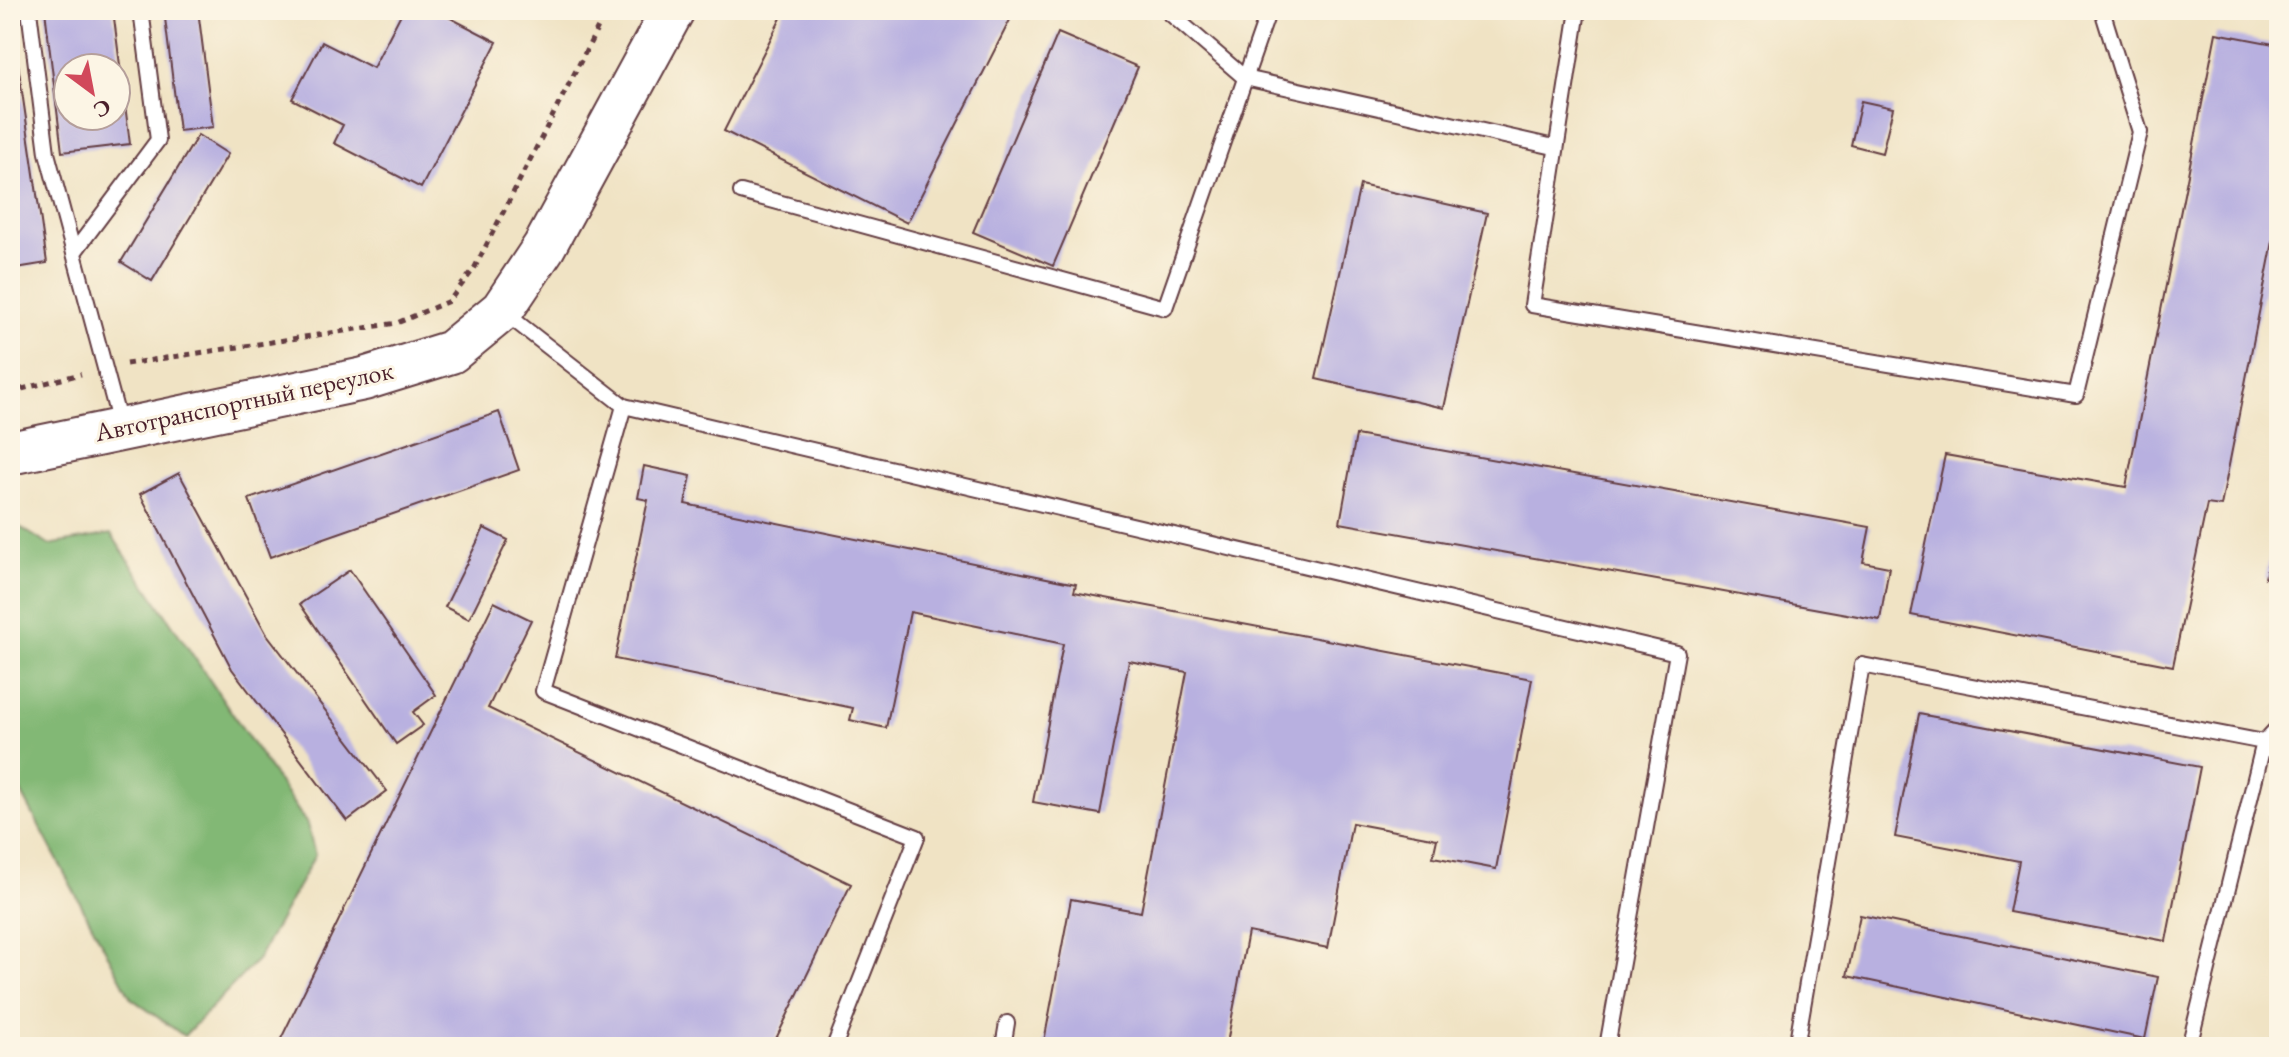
<svg xmlns="http://www.w3.org/2000/svg" width="2289" height="1057" font-family="'EB Garamond',serif">
<rect width="100%" height="100%" fill="#fcf5e5"/>
<filter id="ink" filterUnits="userSpaceOnUse"><feTurbulence type="fractalNoise" baseFrequency=".0125" numOctaves="2"/><feDisplacementMap in="SourceGraphic" scale="16" xChannelSelector="R" yChannelSelector="G"/><feConvolveMatrix kernelMatrix="1 2 1 2 8 2 1 2 1" color-interpolation-filters="sRGB"/></filter>
<filter id="wash" filterUnits="userSpaceOnUse"><feTurbulence type="fractalNoise" baseFrequency=".006" numOctaves="4" result="noise"/><feDisplacementMap in="SourceGraphic" scale="32" xChannelSelector="R" yChannelSelector="G"/><feGaussianBlur stdDeviation="1.8" result="paint"/><feColorMatrix in="noise" values="0 0 0 0 0 0 0 0 0 0 0 0 0 0 0 0 0 1.4 0 .05"/><feComposite in="paint" operator="in"/></filter>
<g filter="url(#wash)">
<rect width="100%" height="100%" fill="#f0e3c4"/>
<path fill="#82b874" stroke="#666c50" stroke-width="2" d="M10,521L49,545L111,534L307,824L315,855L258,959L184,1036L131,998L10,771Z"/>
<g id="blocks">
<path fill="#b8b0e0" fill-rule="evenodd" d="M45,10H113L130,144L62,152ZM68,68H116V116H68Z
M164,10H198L213,127L179,131Z
M403,10H435L497,42L421,188L334,143L343,125L292,99L322,42L373,68Z
M785,10H1015L907,223L724,131Z
M12,23L47,263L10,269V24Z
M1058,33L1138,67L1053,266L973,232Z
M2216,33L2279,45V211L2221,506L2207,504L2173,666L1911,615L1945,455L2126,487Z
M1861,101L1893,108L1882,153L1851,145Z
M198,135L228,154L152,281L121,262Z
M1360,185L1487,213L1444,408L1316,379Z
M499,412L519,470L270,557L249,499Z
M1356,435L1870,527L1863,562L1889,567L1880,620L1340,523Z
M644,466L691,476L685,504L1076,584L1074,592L1532,679L1496,869L1433,857L1437,839L1352,823L1328,948L1248,932L1227,1043L1238,1047H1043L1071,899L1141,912L1187,672L1129,661L1100,814L1033,802L1063,644L910,612L886,728L850,720L853,708L615,659L648,500L638,498Z
M179,473L266,633L387,791L347,821L232,669L140,494Z
M2278,515H2279V581L2265,578Z
M484,528L508,540L469,619L445,607Z
M350,570L436,695L413,712L423,725L396,744L300,604Z
M494,602L531,620L488,708L851,884L772,1047H277Z
M1919,714L2200,767L2166,941L2009,912L2019,861L1895,837Z
M1860,915L2158,977L2145,1039L1847,976Z"/>
</g>
</g>
<g filter="url(#ink)">
<use href="#blocks" fill-opacity="0" stroke="#633c42" stroke-width="2"/>
<g fill="none" stroke-linecap="round" stroke-linejoin="round">
<g stroke="#633c42" stroke-width="18">
<path id="service" d="M29,10L47,153L121,428
M1166,10L1245,78L1554,147
M1578,10L1532,305L2076,395L2140,132L2102,10
M741,192L1165,308L1269,10
M75,251L158,140L141,10
M505,313L624,406L1677,653L1607,1047
M624,406L543,691L917,837L834,1047
M1003,1047L1007,1023
M1796,1047L1862,665L2264,742L2279,726
M2189,1047L2264,742
M2276,1047L2279,1038"/>
</g>
<g stroke="#633c42" stroke-width="46">
<path id="secondary" d="M10,453L364,379L451,352L502,310L544,247L673,10"/>
</g>
<path stroke="#633c42" stroke-width="5" stroke-dasharray="6 6" stroke-linecap="butt" d="M126,364L397,323L449,301L474,269L607,10
M10,392L81,374"/>
<use href="#service" stroke="#fff" stroke-width="14"/>
<use href="#secondary" stroke="#fff" stroke-width="42"/>
</g>
</g>
<g text-anchor="middle" dominant-baseline="central" stroke-width="6" stroke-linejoin="round" paint-order="stroke">
<g font-size="26" fill="#4a1f2b" stroke="#fcf5e5">
<text transform="translate(244 401) rotate(-12)">Автотранспортный переулок</text>
</g>
</g>
<rect width="2289" height="1057" fill="none" stroke="#fcf5e5" stroke-width="40"/>
<g transform="translate(92 92) rotate(148)"><circle r="38" fill="#fcf5e5" stroke="#b59f9b" stroke-width="2"/>
<path d="M0-6L14 30L0 20L-14 30Z" fill="#d1495b"/>
<text y="-12" font-size="22" font-weight="bold" text-anchor="middle" fill="#4a1f2b">С</text>
</g>
</svg>
